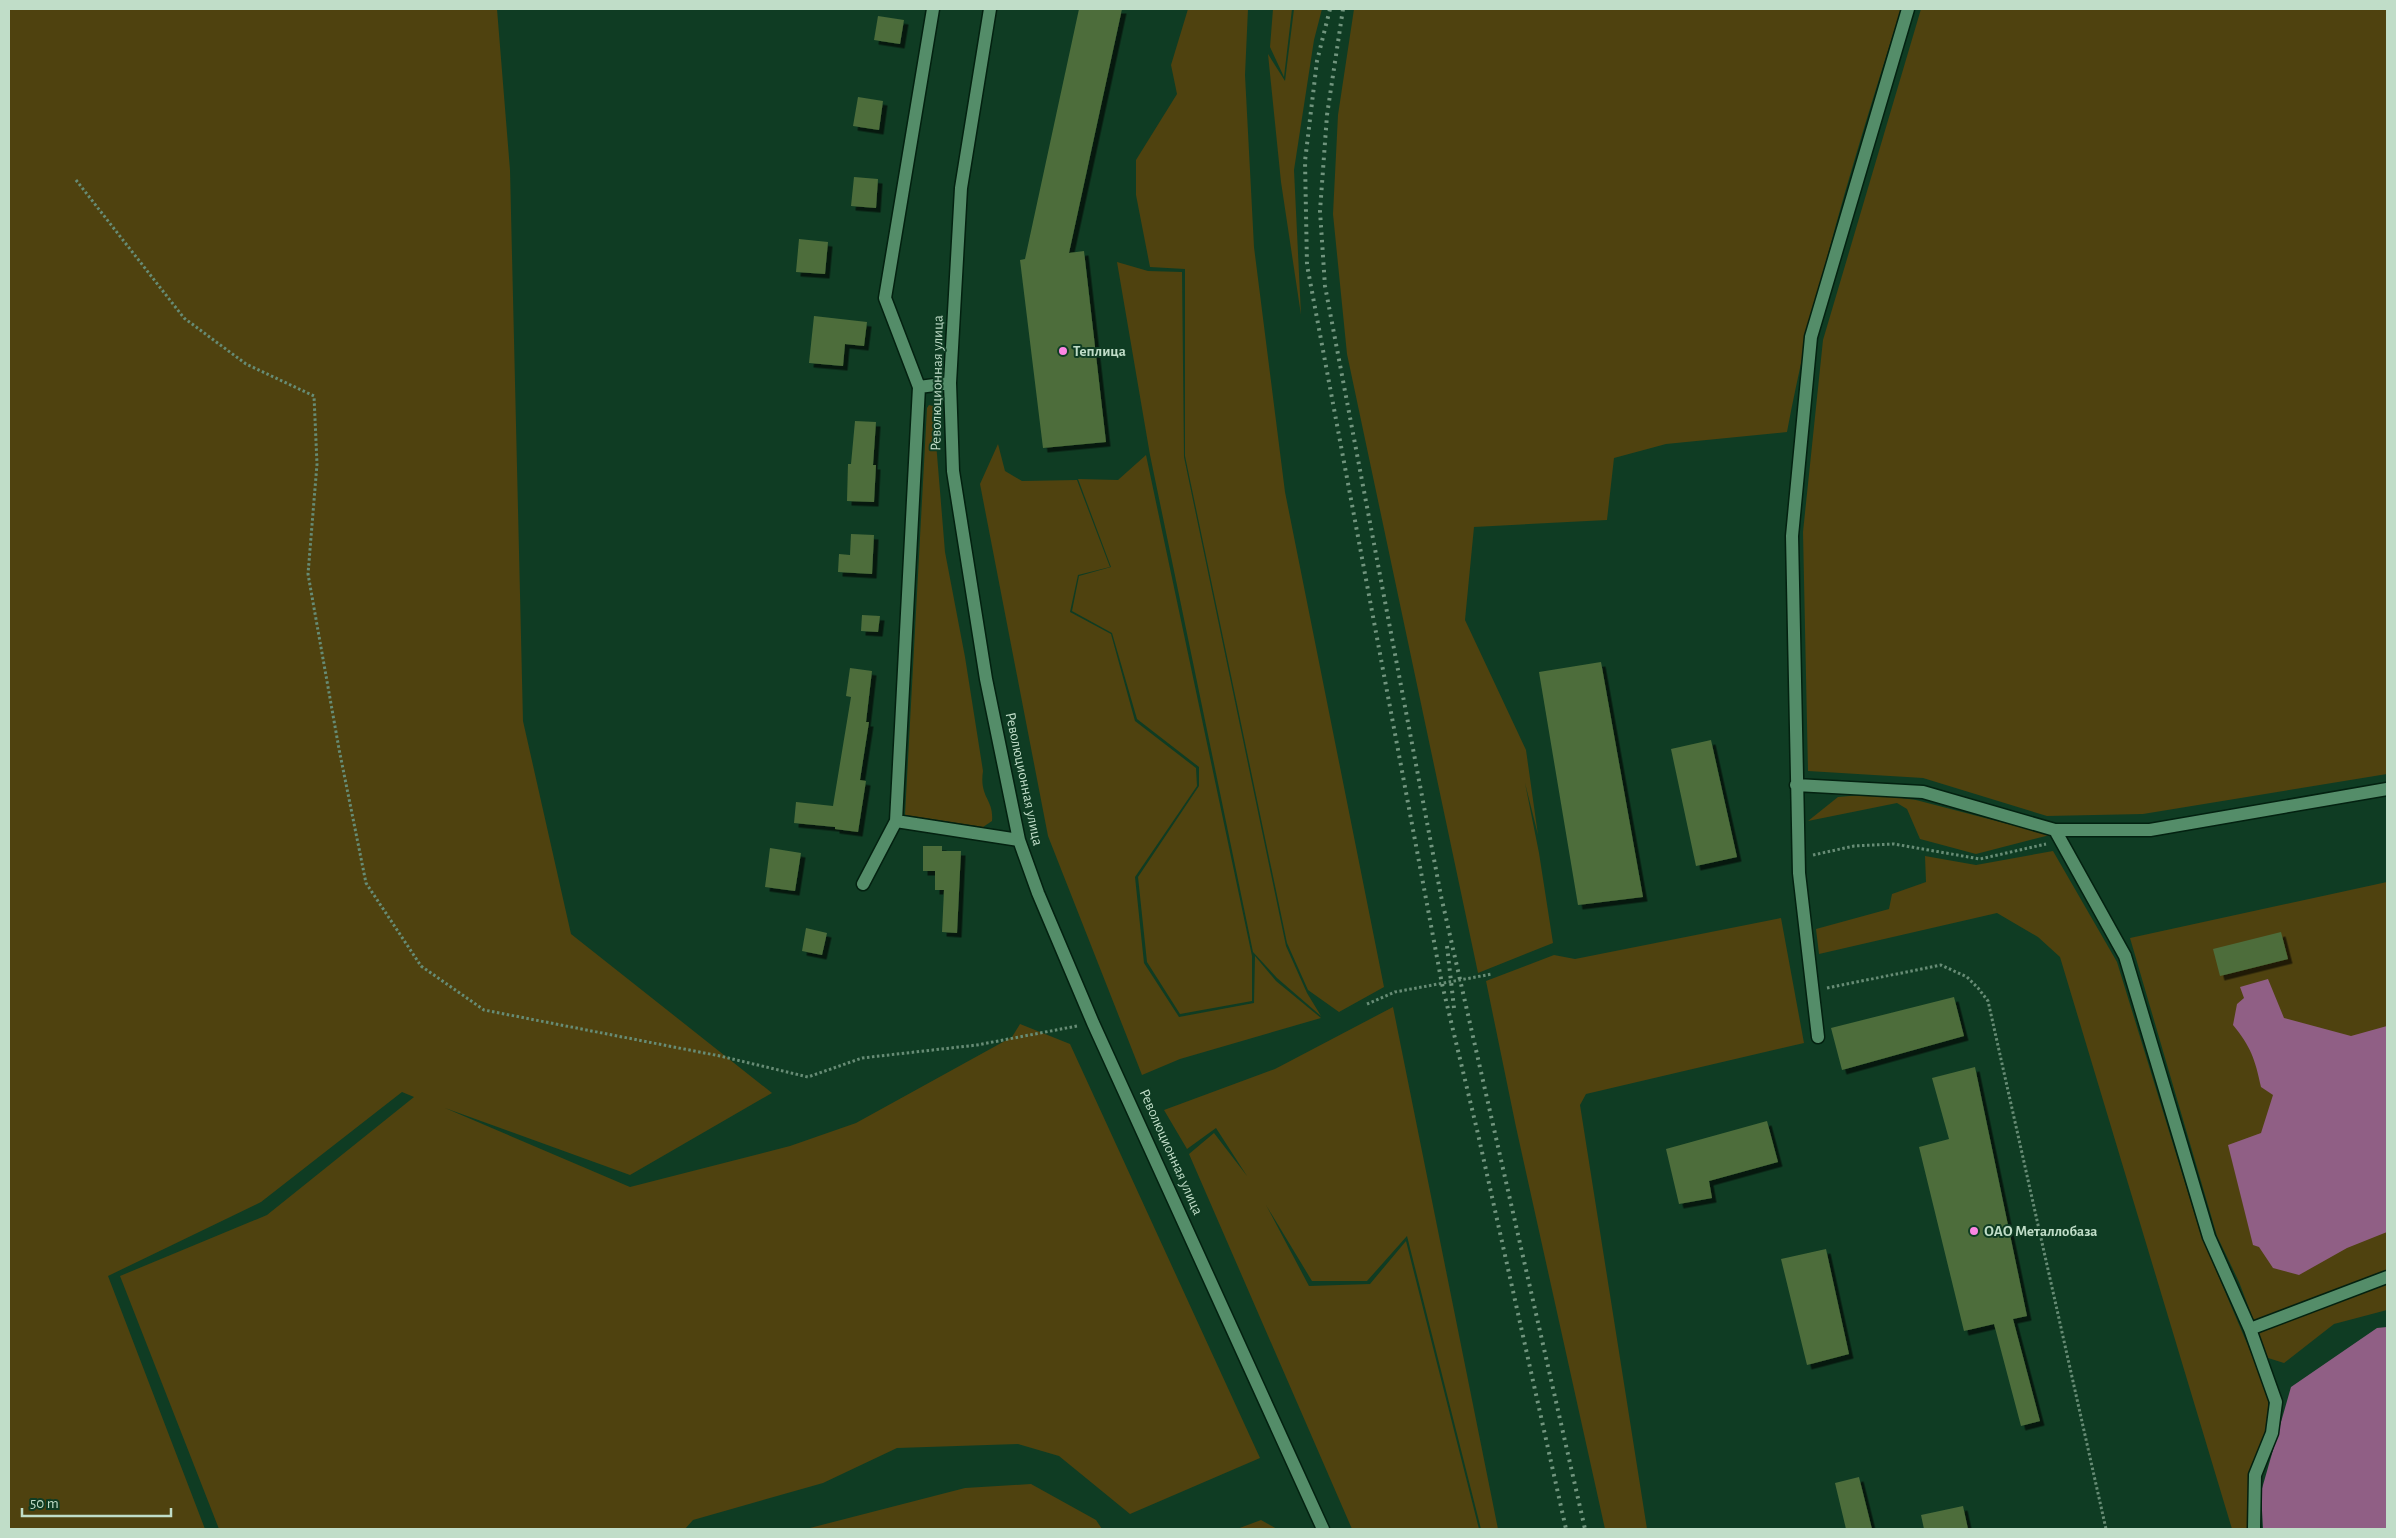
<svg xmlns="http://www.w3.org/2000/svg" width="2396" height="1538" font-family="'Alegreya Sans',sans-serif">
<defs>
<filter id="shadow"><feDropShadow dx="4.5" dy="4.5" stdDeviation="0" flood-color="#0009"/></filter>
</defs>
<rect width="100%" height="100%" fill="#0f3c23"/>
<path fill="#4f420f" d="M9,9H497L510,170L523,721L571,934L772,1093L630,1175L445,1108L630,1187L790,1146L856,1123L1012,1037L1020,1024L1070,1044L1260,1458L1130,1514L1059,1456L1018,1444L897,1448L823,1483L693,1520L685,1529H219L120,1276L267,1215L414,1097L402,1092L261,1202L108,1276L205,1529H9Z
M1188,9H1248L1245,75L1254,247L1285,492L1384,987L1339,1012L1308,990L1287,943L1185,456V269L1150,267L1136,195V160L1177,94L1171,65Z
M1273,9H1292L1284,77L1270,47Z
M1294,9H1322L1314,40L1294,170L1301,315L1281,182L1268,54L1285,81Z
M1354,9H1901C1857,148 1814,288 1787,432L1666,444L1614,458L1607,520L1474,527L1465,620L1526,750L1538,835L1525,783L1539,853L1553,943L1478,973L1347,354L1333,214L1338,115Z
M1921,9H2387V774L2143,814L2047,816L1923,778L1808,771L1803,532L1823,340Z
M1117,262L1148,271L1182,272L1184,457L1286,946L1307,993L1321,1016L1277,978L1253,952L1150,455Z
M929,405L933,406L945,552L965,657L983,771C979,798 994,799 992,821L983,827L905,815L927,408Z
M998,444L1005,471L1022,481L1077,480L1110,567L1078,575L1070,612L1111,634L1135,721L1196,768L1197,786L1135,877L1144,963L1179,1017L1254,1003L1255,956L1276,981L1321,1018L1180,1059L1142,1075L1048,836L980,484Z
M1146,455L1252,956V1001L1180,1014L1147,962L1138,877L1199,786V767L1137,719L1112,633L1072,611L1079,576L1111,567L1078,479L1118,480Z
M1871,794L1916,800L2050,835L1976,854L1920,839L1907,809L1897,803L1808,821L1838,797Z
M2053,851L2117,962L2201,1235L2257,1367L2268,1400V1430L2249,1529H2232L2060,957L2038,937L1997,913L1819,954L1816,929L1889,909L1892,894L1926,882L1925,856L1976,865Z
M2387,882V1310L2334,1324L2284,1363L2268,1358L2239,1282L2217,1236L2130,938Z
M1781,918L1804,1043L1586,1094L1580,1105L1647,1529H1605L1516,1127L1486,981L1554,955L1575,959Z
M1393,1007L1498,1529H1481L1407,1236L1367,1281H1312L1266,1205L1309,1286L1370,1284L1406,1241L1479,1529H1352L1189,1154L1214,1133L1247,1176L1216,1128L1187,1149L1164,1110L1275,1069Z
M1031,1484L1096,1520L1102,1529H806L965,1488Z
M1261,1520L1277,1529H1237Z"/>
<path fill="#905f85" d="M2268,979L2284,1018L2351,1036L2387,1026V1232L2347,1248L2299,1275L2273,1268L2259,1247L2253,1245L2228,1145L2261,1133L2273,1095L2261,1087C2255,1059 2251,1047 2233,1025L2237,1004L2244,998L2240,987Z
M2387,1327V1529H2263L2261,1492L2291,1387L2377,1328Z"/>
<path fill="#4d6d3b" filter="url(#shadow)" d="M1079,9H1122L1069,253L1084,251L1106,442L1043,448L1020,260L1025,259Z
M878,16L904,20L900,44L874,40Z
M858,97L883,101L879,130L853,126Z
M854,177L878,179L876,208L851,206Z
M799,239L828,242L825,274L796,272Z
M814,316L867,322L864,346L845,344L843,366L809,363Z
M855,421L876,422L873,465H876L874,502L847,501L848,464H851Z
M851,534L874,535L872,574L838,572L839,554L850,555Z
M862,615L880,616L878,632L861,631Z
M1601,662L1643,897L1578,905L1539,672Z
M850,668L872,671L866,722H869L860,780L866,781L858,832L835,829V827L794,823L796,802L833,806L851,697L846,696Z
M1711,740L1737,857L1696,866L1671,749Z
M923,846H942V851H961L957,933L942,932L944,890H935V871H923Z
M770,848L801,853L795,891L765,887Z
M806,928L827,933L822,955L802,951Z
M2281,932L2288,959L2220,976L2213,949Z
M1954,997L1964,1036L1842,1070L1831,1028Z
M1975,1067L2027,1316L2013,1319L2040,1421L2021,1426L1994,1324L1964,1331L1919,1147L1949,1139L1932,1078Z
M1767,1121L1778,1162L1709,1181L1712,1198L1679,1204L1666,1149Z
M1826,1249L1849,1354L1807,1365L1781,1259Z
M1859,1477L1872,1529H1846L1835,1483Z
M1963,1506L1968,1529H1924L1921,1515Z"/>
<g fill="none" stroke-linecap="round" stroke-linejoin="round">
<g stroke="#032110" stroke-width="15">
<path id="minor" d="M933,9L885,298L919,387L896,821L1019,840
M990,9L961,188L950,383L953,471L986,679L1019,840L1038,893L1093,1023L1323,1529
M919,387L950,383
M1796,785L1923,792L2055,830H2150L2387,789
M2055,830L2125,956L2209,1237L2250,1329L2276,1402L2272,1433L2255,1475L2254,1529
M863,884L896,821
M1818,1037L1799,873L1792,536L1811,337L1908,9
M2250,1329L2387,1277"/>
</g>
<path stroke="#678c75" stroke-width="3" stroke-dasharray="2.5 2.5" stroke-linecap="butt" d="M76,180L184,318L246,364L314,396L317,464L308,574L339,749L366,883L421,966L484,1010L720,1056L808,1077L862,1058L977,1045L1077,1026
M1813,855L1854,846L1894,844L1980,859L2046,844
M1827,988L1941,965L1967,977L1978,988L1988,1001L2106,1529
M1367,1004L1395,992L1492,974"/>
<use href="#minor" stroke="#548d69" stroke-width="12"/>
<path stroke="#71957e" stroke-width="4" stroke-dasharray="2.5 5" stroke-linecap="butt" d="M1330,9L1317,61L1305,161L1307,265L1442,984L1478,1134L1566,1529
M1343,9L1327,115L1320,211L1325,286L1441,896L1585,1529
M1447,946L1454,1008"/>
</g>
<g fill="#fc86e4" stroke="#0f3c23" stroke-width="2">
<circle cx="1063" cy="351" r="5"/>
<circle cx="1974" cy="1231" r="5"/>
</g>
<g text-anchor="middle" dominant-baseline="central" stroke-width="4" stroke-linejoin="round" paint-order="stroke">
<g font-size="15" font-weight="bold" fill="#c0ddc8" stroke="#0f3c23" text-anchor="start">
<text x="1073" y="351">Теплица</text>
<text x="1984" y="1231">ОАО Металлобаза</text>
</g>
<g font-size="15" fill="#c0ddc8" stroke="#0f3c23">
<text transform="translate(937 383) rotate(-89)">Революционная улица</text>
<text transform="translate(1024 779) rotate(78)">Революционная улица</text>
<text transform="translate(1171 1152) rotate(66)">Революционная улица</text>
</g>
</g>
<rect width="2396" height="1538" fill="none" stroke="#c0ddc8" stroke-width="20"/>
<path d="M22 1508v8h149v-8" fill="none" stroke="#c0ddc8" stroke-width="2.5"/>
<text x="30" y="1508" font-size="15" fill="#c0ddc8" stroke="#0f3c23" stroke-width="4" paint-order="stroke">50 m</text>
</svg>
